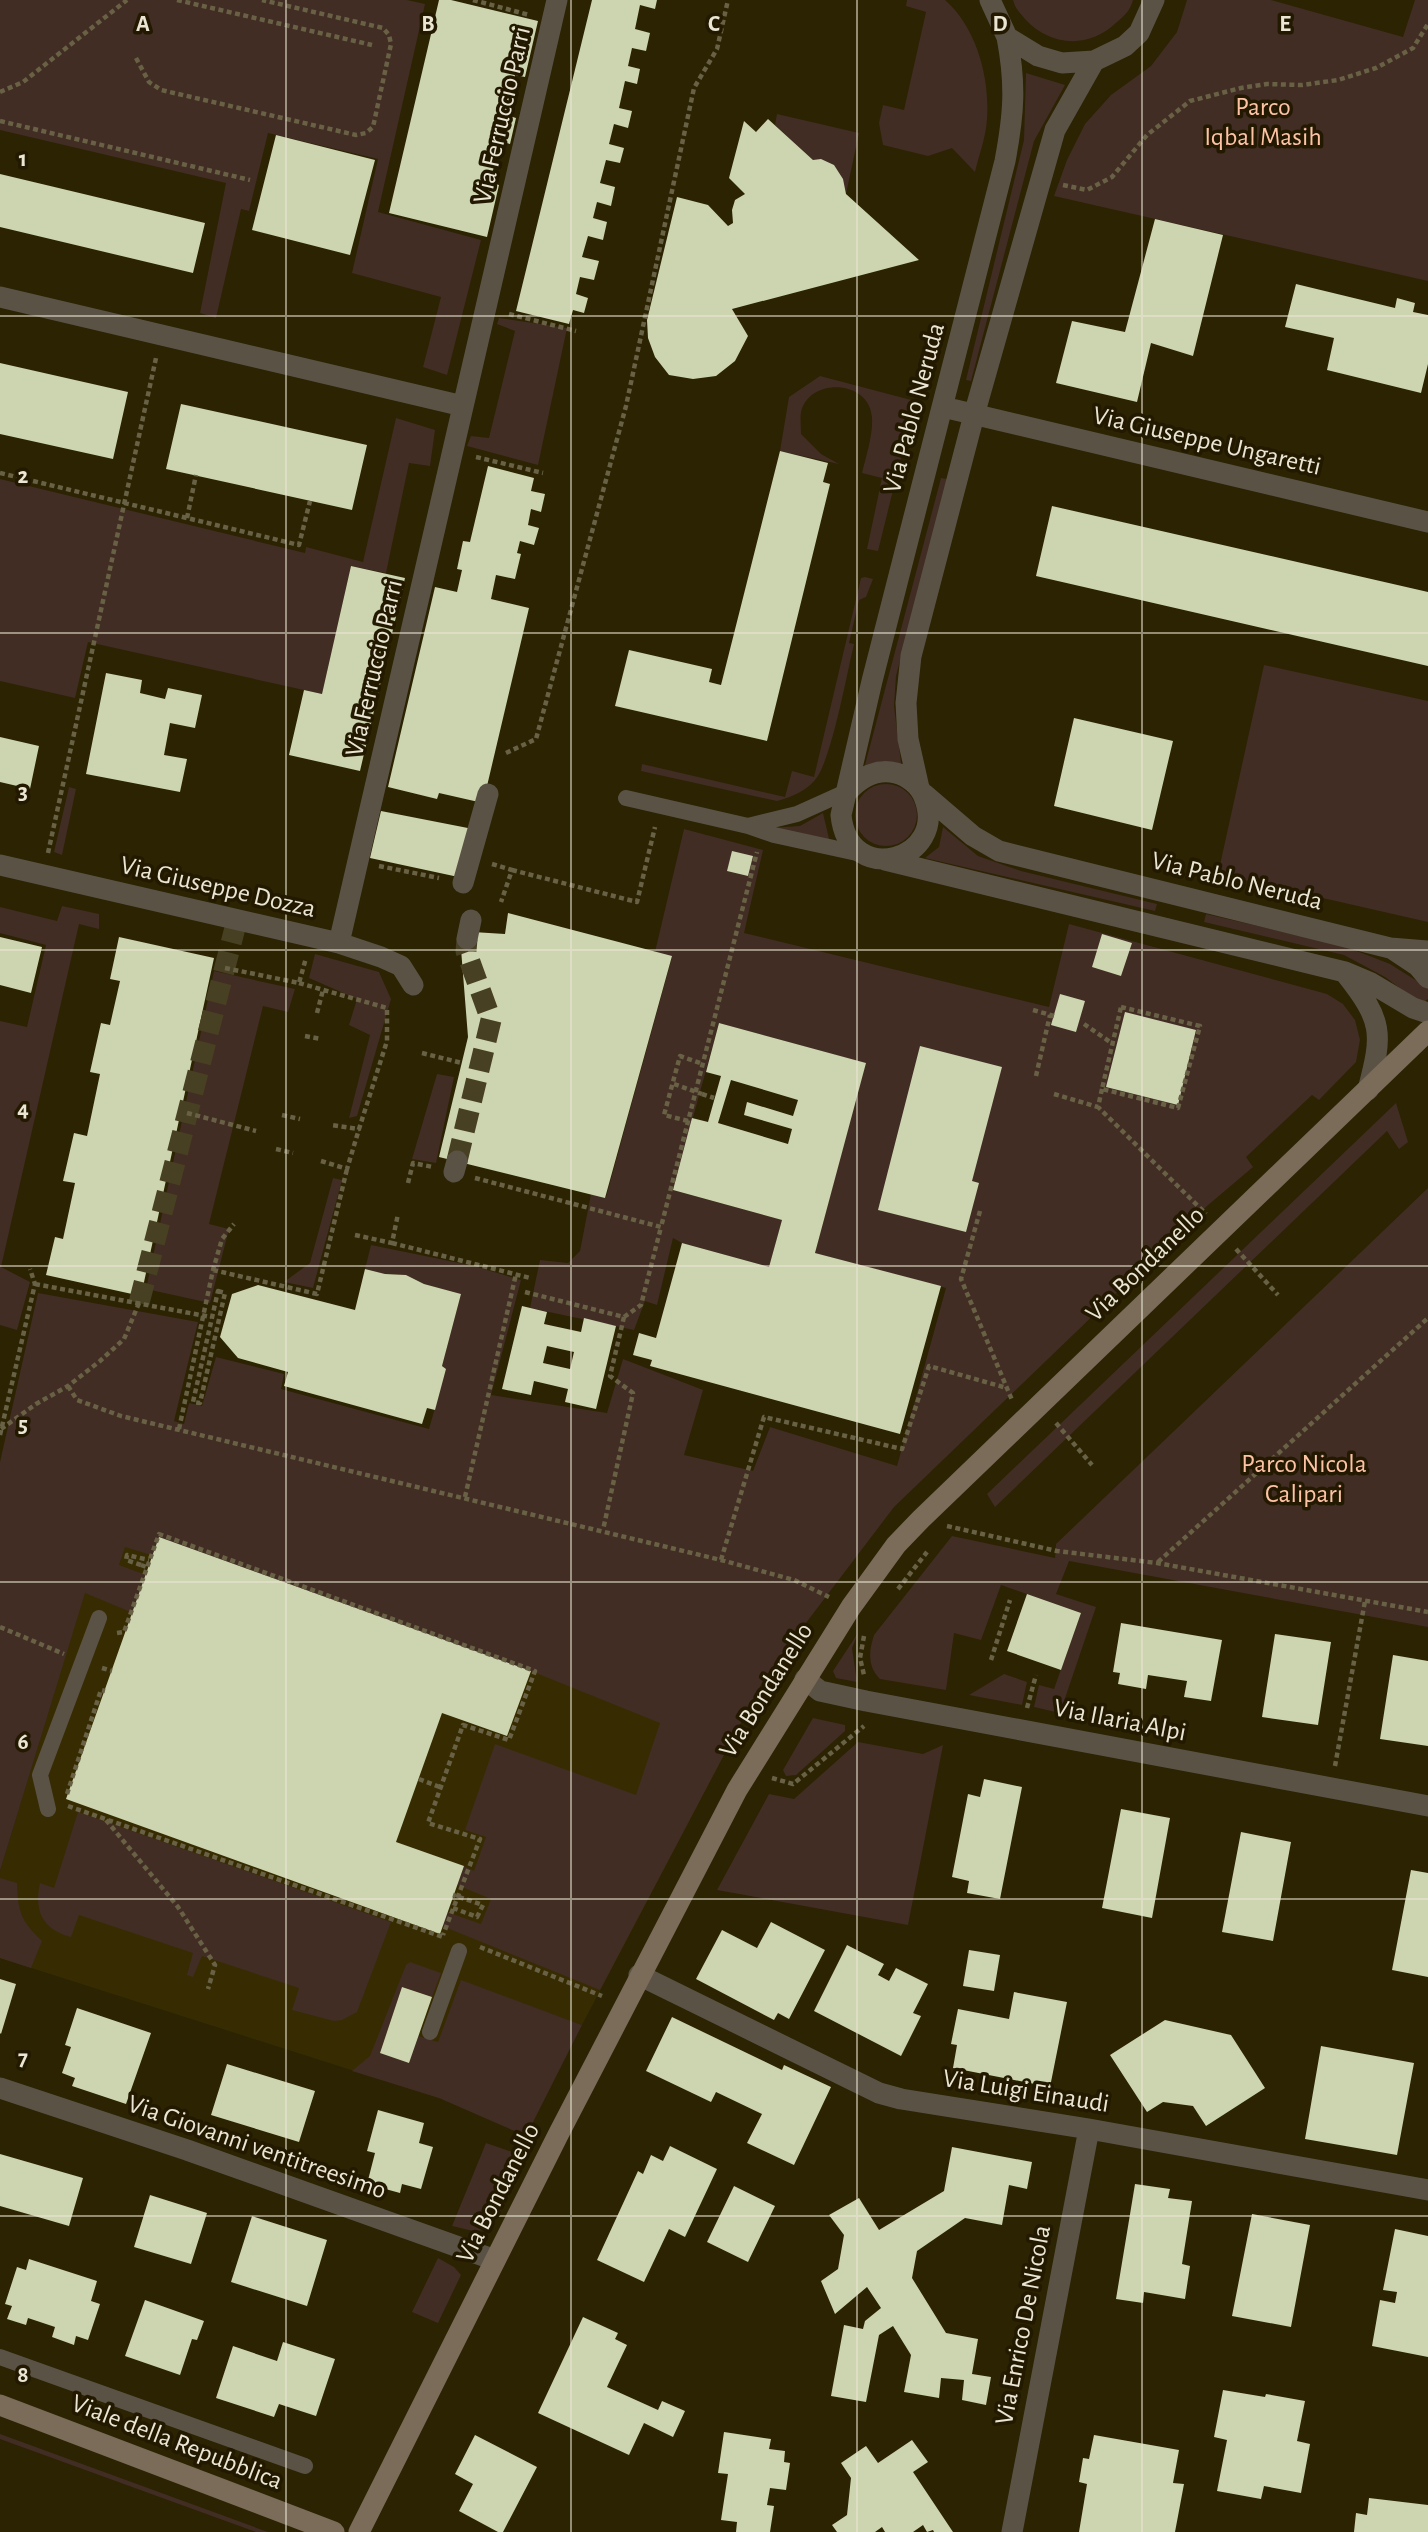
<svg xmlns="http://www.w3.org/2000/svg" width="1428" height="2532" font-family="'Alegreya Sans',sans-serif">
<rect width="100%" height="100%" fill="#2b2302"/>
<path fill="#372c01" d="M122,1469L765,1677L582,2025L482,1989L439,2098L0,1958V1871Z"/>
<path fill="#412d23" d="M0,0H407L425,4L378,212L481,240L447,375L423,367L441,297L352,273L378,159L268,133L249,211L241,209L216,318L200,313L226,183L0,130Z
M907,0H945C977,28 990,79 987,119C986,137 979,155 975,172L952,148L928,156L883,145L879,123L883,105L904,110L926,12L906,6Z
M1013,0H1133C1130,11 1125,15 1117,22C1089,49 1051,47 1025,19C1019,12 1015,8 1013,0Z
M1187,0H1271L1403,37L1415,0H1428V281L1054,196L1067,160L1085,124L1111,95L1151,66L1177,32Z
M1026,73L1065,85L1034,141L971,381L966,380L1024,140Z
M777,114L859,133L846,194C842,174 835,159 813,160L775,125Z
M499,318L567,328L538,465L467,446L471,436L489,438L515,331L497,324Z
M820,376L915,401L878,551L867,549L882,478L862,473C866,456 873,435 872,418C870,379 809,377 801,412C800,418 801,427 801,434L821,454L839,464L780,451L789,397Z
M396,418L435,430L430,466L409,463L386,573L351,566L322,694L88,642L75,698L0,681V479L305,553L306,547L363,562Z
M941,478L947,479L896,676L894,706L901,763L883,761L865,765Z
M865,577L873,579L866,597L859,600L849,643L854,644C847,673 831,762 815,780C805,792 791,797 777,801L641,771L642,764L785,797L792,771L814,777L861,578Z
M1264,665L1428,701V922L1218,874Z
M855 815a31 31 0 1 1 62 0a31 31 0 1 1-62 0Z
M69,787L76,789L62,855L54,852Z
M823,813L830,843L768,828L800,826Z
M943,827L978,856L1021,871L1157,904L1155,911L925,858L939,847Z
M684,829L763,850L744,933L1049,1007L1069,924L1327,994L1343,1004L1355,1020L1360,1040L1356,1062L1319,1100L1312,1095L1246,1157L1253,1167L1207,1206L894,1507L765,1677L600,1990L442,1926L447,1912L481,1924L491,1899L457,1885L464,1866L474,1871L486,1837L465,1830L495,1744L636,1795L660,1723L531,1671L125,1547L119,1565L146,1575L133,1613L85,1593L0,1871V1462L38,1293L198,1322L174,1421L184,1424L189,1403L202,1406L216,1357L284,1374L281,1389L429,1429L446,1369L442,1366L461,1294L424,1284L406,1275L385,1274L365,1269L371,1245L474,1266L521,1280L491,1395L607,1413L623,1359L703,1390L684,1455L753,1471L770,1427L897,1466L946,1288L815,1253L865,1063L719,1023L673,1190L782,1220L769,1267L682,1243L673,1238L657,1305L645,1301L634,1330L530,1308L540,1260L568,1263L580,1251L591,1194L606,1197L672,957L655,952Z
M62,906L99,914V929L79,924L1,1267L30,1282L17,1330L0,1325V1021L27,1027L46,945L0,933V907L57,921Z
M1206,914L1344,946L1390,964L1428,988V999L1421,1004L1385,977L1344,955L1204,922Z
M315,954L379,972L391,999L357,1116L349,1118L370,1035L349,1025L357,999L309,978Z
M214,971L295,989L288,1012L263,1006L209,1224L229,1229L210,1303L146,1289Z
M437,1074L454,1077L436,1163L412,1159Z
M1396,1103L1408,1142L1399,1149L1387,1131L995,1507L987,1494Z
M333,1178L342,1180L313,1288L284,1282L310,1263Z
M1428,1188V1627L1069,1561L1056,1594L1096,1607L1060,1713L1034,1707L1039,1685L1054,1689L1081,1613L1001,1585L981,1640L954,1633L946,1690L880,1679C867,1666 869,1651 874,1635L952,1536L1055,1558L1056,1544Z
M858,1633L852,1648L857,1682L836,1678L833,1671Z
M1004,1674L1027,1682L1022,1705L969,1695Z
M813,1718L845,1725V1731L796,1775L786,1776L783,1770Z
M858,1742L923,1754L943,1745L908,1925L717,1890L769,1794L794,1799Z
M78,1812L391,1922L357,2012L342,2020L334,2021L292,2010L299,1988L202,1956L193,1977L187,1975L193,1953L79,1915L71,1937C42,1929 34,1911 40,1883L54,1888Z
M0,1878L17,1883C18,1912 21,1921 42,1941L31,1968L0,1958Z
M410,1962L441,1973L432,1997L402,1987L380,2053L418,2036L438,2042L461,1980L582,2025L526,2136L439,2098L352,2071L370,2056L406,1965Z
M486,2143L524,2156C514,2181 506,2211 486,2230L473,2231L452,2226Z
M438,2258L454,2267L461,2275L438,2323L412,2312Z
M0,2434L268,2532H256L0,2439Z"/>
<path fill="#ccd4b0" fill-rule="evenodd" d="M439,0H451L538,21L525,77L515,75L506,115L516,118L510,144L500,141L490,183L499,185L487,237L389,213Z
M592,0H657L655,9L640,5L635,29L650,33L646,51L632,48L628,66L640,69L637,84L625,81L619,108L632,111L628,128L614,124L609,144L624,148L620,163L606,160L600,183L615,187L611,206L597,202L593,218L607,222L603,240L588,236L582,257L599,261L594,280L580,277L576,294L588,298L584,313L573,310L569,324L516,311Z
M768,119L813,160L821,159L834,165L843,179L846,194L919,260L732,309L748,336L735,361L716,376L693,379L669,375L655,357L648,338L647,320L677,197L708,205L728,226L733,223L732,210L735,200L745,194L729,178L744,121L756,132Z
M276,135L375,160L350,255L252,230Z
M0,174L205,223L193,273L0,227Z
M1155,219L1223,235L1193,356L1151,343L1137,402L1056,383L1072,321L1125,332Z
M1296,284L1395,308L1397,298L1415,303L1413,312L1428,315V364L1421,393L1327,370L1334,338L1285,327Z
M0,363L128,392L113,459L0,434Z
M181,404L367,445L352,510L166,469Z
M780,451L828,463L823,482L830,484L767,741L615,706L629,650L712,669L709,682L721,685Z
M488,466L534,478L531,491L545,494L541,512L531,509L528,525L539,528L534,545L520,541L517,553L521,554L515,579L496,575L491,599L529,608L483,803L439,793L437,799L388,787L435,587L457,592L462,570L457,569L463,541L470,542Z
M1052,506L1428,592V666L1036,576Z
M351,566L405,578L360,771L289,755L304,690L322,694Z
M106,673L142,680L140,693L165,699L168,688L202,695L195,728L170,723L164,755L187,759L180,792L86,774Z
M1074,718L1173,741L1152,830L1054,806Z
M0,737L39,746L30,789L0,782Z
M381,811L473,829L463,878L370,858Z
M732,851L753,856L748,876L727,871Z
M508,913L672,956L605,1198L439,1157L468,1037L461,949L473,932L505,934Z
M1102,934L1132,943L1121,976L1092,967Z
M0,937L42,947L31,993L0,985Z
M119,937L214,958L141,1296L46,1275L55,1237L63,1239L75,1183L63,1181L74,1133L87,1136L100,1074L90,1072L101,1023L110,1025L120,981L110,979Z
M1060,994L1085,1001L1076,1032L1051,1025Z
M1125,1012L1196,1030L1178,1105L1106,1087Z
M719,1023L866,1063L815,1253L941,1286L900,1434L650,1366L652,1360L633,1355L639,1333L656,1338L682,1243L769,1267L782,1220L673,1190L692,1118L708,1122L721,1076L706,1072ZM731,1080L798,1100L793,1116L747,1102L744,1115L792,1129L788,1144L718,1123Z
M920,1046L1002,1067L972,1181L979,1183L966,1232L878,1210Z
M365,1269L385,1274L406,1275L424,1284L461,1294L442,1366L446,1369L435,1410L427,1408L422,1424L284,1386L288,1372L238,1358L220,1337L232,1294L258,1285L355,1310Z
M522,1306L547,1312L544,1324L581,1332L584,1318L616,1326L596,1409L565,1402L568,1389L534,1381L531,1395L502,1389ZM547,1346L574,1352L570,1369L543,1363Z
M159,1537L531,1671L507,1736L442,1713L396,1842L464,1866L440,1934L66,1799Z
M1027,1594L1081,1613L1061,1670L1007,1651Z
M1121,1623L1222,1640L1211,1701L1184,1697L1187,1681L1148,1675L1146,1689L1118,1684L1120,1673L1113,1672Z
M1275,1634L1331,1642L1318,1725L1262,1717Z
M1393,1655L1428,1661V1746L1380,1739Z
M984,1779L1022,1787L1000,1899L967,1893L969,1881L952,1877L968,1794L980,1797Z
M1121,1809L1170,1818L1152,1918L1102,1908Z
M1241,1832L1291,1842L1273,1941L1222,1932Z
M1411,1870L1428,1873V1977L1392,1970Z
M771,1922L825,1950L789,2019L778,2013L774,2020L696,1979L722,1930L757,1948Z
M847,1945L884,1964L878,1975L889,1981L896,1968L928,1984L913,2013L921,2016L901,2056L814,2011Z
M969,1950L1000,1955L994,1991L963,1986Z
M0,1979L16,1984L1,2034L0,2033Z
M402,1987L432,1997L409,2063L380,2053Z
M1014,1992L1067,2002L1050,2087L953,2068L957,2045L951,2044L958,2009L1009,2019Z
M77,2008L151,2033L126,2104L72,2086L75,2078L62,2073L71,2047L65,2045Z
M672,2017L782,2070L784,2065L831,2087L794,2165L747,2143L762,2114L716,2092L711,2102L646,2071Z
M1165,2020L1231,2035L1265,2088L1206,2126L1193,2106L1163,2102L1147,2112L1110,2055Z
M1321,2046L1414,2063L1397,2155L1305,2139Z
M227,2064L315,2091L299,2142L211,2115Z
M378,2110L424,2123L419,2143L433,2147L421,2189L402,2184L400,2193L367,2184L375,2153L367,2151Z
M670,2146L717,2169L685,2237L669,2229L644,2282L597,2260L638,2171L643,2174L651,2155L663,2161Z
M952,2147L1032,2162L1027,2189L1009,2185L1002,2225L965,2218L917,2251L912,2278L946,2333L978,2339L972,2374L991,2377L986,2405L962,2400L964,2380L941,2378L939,2398L904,2392L911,2355L893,2326L879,2335L866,2402L831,2396L844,2325L863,2329L865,2321L881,2308L867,2287L835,2314L821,2281L838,2269L844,2235L829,2215L859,2198L879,2230L944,2191Z
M0,2154L83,2178L69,2226L0,2206Z
M1135,2184L1170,2189L1168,2198L1192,2201L1182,2264L1190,2266L1185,2299L1144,2292L1143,2303L1116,2299Z
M734,2186L775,2206L748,2262L707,2242Z
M150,2195L207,2213L191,2264L134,2247Z
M1252,2214L1310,2225L1291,2327L1232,2316Z
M252,2216L327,2240L307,2306L231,2282Z
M1395,2229L1428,2236V2357L1372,2346L1380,2300L1395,2303L1397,2292L1383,2290Z
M29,2259L97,2281L91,2301L100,2304L88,2340L76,2336L74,2345L52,2337L55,2327L28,2318L26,2325L7,2319L12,2306L5,2304L17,2267L26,2270Z
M145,2300L204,2321L197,2340L192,2339L180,2375L125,2356Z
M583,2317L618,2333L615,2339L627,2345L607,2387L658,2410L662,2401L685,2411L673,2437L644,2423L629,2455L538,2413Z
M283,2342L335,2359L316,2416L279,2404L274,2417L216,2398L233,2346L277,2361Z
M1223,2390L1265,2397L1266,2394L1305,2401L1297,2441L1310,2444L1301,2493L1264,2486L1261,2499L1217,2491L1227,2440L1214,2437Z
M724,2432L771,2439L769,2449L785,2451L784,2462L790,2463L786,2490L770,2488L767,2505L774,2506L770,2532H736L737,2522L721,2520L728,2474L718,2473Z
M475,2435L537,2467L503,2532H498L459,2511L473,2484L455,2474Z
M1094,2435L1179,2450L1173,2483L1184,2484L1175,2532H1079L1087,2484L1079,2482L1083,2458L1089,2459Z
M912,2440L928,2462L913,2472L953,2532H934L933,2530L927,2532L923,2525L913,2532H885L882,2527L875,2532H837L832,2525L847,2515L851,2478L841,2463L866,2446L878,2463Z
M1369,2498L1428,2505V2532H1354L1356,2513L1367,2515Z"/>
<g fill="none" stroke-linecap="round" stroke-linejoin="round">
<path stroke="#484022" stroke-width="21" stroke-dasharray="21 10" stroke-linecap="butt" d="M457,1161L491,1020L466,951L467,939
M139,1303L237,920"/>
<path stroke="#686145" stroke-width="4.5" stroke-dasharray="5 3.5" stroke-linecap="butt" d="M177,0L372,45
M473,0L529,15
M136,58L149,82L161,90L356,135L366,133L373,127L391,44L389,35L383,28L262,0
M0,92L23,82L127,0
M0,121L250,180
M1063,185L1087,190L1112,177L1147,135L1190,101L1241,88L1267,84L1302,85L1338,80L1376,68L1413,48L1428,24
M509,314L576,331
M476,457L543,473
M0,473L299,545L310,501
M187,518L196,475
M506,753L536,739L626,406L694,88L717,49L728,0
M48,853L156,358
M492,864L512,870L501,902
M379,866L439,878
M512,870L637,902L655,827
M225,968L299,983L306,958
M299,983L387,1008V1041L359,1129L331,1125
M1121,1007L1200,1026L1178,1108L1102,1089Z
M1033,1010L1054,1016
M317,1013L323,990
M1084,1024L1113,1044
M305,1036L321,1039
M422,1053L462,1063
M1036,1076L1050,1015
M1102,1089L1098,1107L1206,1214
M702,1094L714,1098
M1054,1094L1098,1107
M187,1113L256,1131
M282,1115L300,1119
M688,1121L664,1115L680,1056L703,1064
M276,1149L293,1153
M321,1161L347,1169L359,1129
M475,1178L661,1227L757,852
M408,1183L413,1163L433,1167
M980,1211L961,1279L1012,1400
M355,1235L392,1243L398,1214
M392,1243L530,1278
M1236,1249L1278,1295
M213,1270L317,1294L347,1169
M35,1284L211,1317
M218,1291L225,1293L200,1403L193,1402Z
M525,1292L624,1317L610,1376L633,1393L603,1530
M624,1317L641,1305L661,1227
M68,1386L77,1400L121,1416L721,1560L794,1580L829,1597
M1056,1423L1092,1465
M1,1429L36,1404L68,1386L100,1361L124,1339L139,1303
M179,1429L213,1270L222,1239L234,1224
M0,1435L35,1284L30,1269
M465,1497L516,1274
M947,1526L1057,1551L1157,1563L1428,1612
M721,1560L764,1417L902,1449L929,1366L1007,1388
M1158,1562L1428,1318
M141,1565L126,1560L127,1555L149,1560
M898,1589L927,1552
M0,1627L64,1654
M117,1633L124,1632L159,1534L535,1671L509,1740L463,1725L428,1823L480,1839L443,1935
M864,1636L860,1658L864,1675
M991,1660L1010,1600
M102,1668L112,1671
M1027,1708L1036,1675
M1335,1766L1365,1601
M772,1778L793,1784L864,1726
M419,1779L442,1788
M67,1794L101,1690L105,1691
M68,1806L443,1937
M106,1820L178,1907L215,1965L208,1989
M453,1908L477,1917L483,1905L453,1895
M480,1947L602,1996"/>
<path stroke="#5b5246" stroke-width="16" d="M848,791L797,814L748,826L774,835L866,855
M626,798L748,826
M48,1809L40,1775L99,1618
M430,2032L459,1951
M0,2357L305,2466"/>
<path stroke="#5b5246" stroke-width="21" d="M990,0L1007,37L1038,56L1062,63L1094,61L1125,46L1139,33L1154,0
M0,297L463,406
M943,407L1428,522
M919,788L908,739L906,703L911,656L974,415L1055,130L1094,61
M848,791C861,777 877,768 896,773C908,776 920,786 924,797C950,860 848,889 841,815L872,681L1005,161C1014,113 1016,85 1007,37
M924,794L973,836L999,851L1390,948L1428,951
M885,860L1345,972L1371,983L1413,1008L1428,1013
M0,865L339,943L381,957L401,966L413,985
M463,883L488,794
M467,939L471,920
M339,943L557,0
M1394,950L1418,966L1428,978
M1346,974C1383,1021 1383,1033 1368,1090
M454,1172L457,1161
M805,1679L820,1691L866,1701L1428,1806
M639,1975L879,2093L901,2099L1089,2129L1428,2190
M0,2088L187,2150L495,2260
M1012,2532L1089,2129"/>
<path stroke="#7b6b59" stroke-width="21" d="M0,2405L334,2532
M359,2532L558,2135L737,1790L851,1607L896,1545L921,1519L1428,1031"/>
<path stroke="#686145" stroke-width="4.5" stroke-dasharray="5 3.5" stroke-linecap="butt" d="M674,1084L702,1094
M141,1565L149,1568"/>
</g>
<path fill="none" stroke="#ebe6d4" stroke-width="2" stroke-opacity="0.55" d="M286,0V2532M571,0V2532M857,0V2532M1142,0V2532M0,316H1428M0,633H1428M0,950H1428M0,1266H1428M0,1582H1428M0,1899H1428M0,2216H1428"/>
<g text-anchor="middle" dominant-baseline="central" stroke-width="7" stroke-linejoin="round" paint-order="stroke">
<g font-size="26" fill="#fec3a5" stroke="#221900">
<text x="1263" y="107">Parco<tspan x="1263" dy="30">Iqbal Masih</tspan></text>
<text x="1304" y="1464">Parco Nicola<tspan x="1304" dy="30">Calipari</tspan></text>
</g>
<g font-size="26" fill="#ebe6d4" stroke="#221900">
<text transform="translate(502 115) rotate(-77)">Via Ferruccio Parri</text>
<text transform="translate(914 408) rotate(-75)">Via Pablo Neruda</text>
<text transform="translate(1207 441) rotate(13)">Via Giuseppe Ungaretti</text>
<text transform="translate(374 668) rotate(-77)">Via Ferruccio Parri</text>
<text transform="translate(1237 881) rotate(14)">Via Pablo Neruda</text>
<text transform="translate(218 887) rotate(13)">Via Giuseppe Dozza</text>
<text transform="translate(1145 1264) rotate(-44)">Via Bondanello</text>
<text transform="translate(766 1690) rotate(-58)">Via Bondanello</text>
<text transform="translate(1120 1720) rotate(11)">Via Ilaria Alpi</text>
<text transform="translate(1026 2091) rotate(9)">Via Luigi Einaudi</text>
<text transform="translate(257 2147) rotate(19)">Via Giovanni ventitreesimo</text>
<text transform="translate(498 2193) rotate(-63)">Via Bondanello</text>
<text transform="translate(1023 2325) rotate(-79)">Via Enrico De Nicola</text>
<text transform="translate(177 2442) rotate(21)">Viale della Repubblica</text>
</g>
</g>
<g font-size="23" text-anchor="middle" font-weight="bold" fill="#ebe6d4" stroke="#221900" stroke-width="7" stroke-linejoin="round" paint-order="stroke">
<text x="143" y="31">A</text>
<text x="428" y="31">B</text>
<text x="714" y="31">C</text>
<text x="1000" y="31">D</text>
<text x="1285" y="31">E</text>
<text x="23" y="166">1</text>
<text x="23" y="483">2</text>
<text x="23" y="799">3</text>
<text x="23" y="1116">4</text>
<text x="23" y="1432">5</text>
<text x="23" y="1749">6</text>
<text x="23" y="2065">7</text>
<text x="23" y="2382">8</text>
</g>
</svg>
